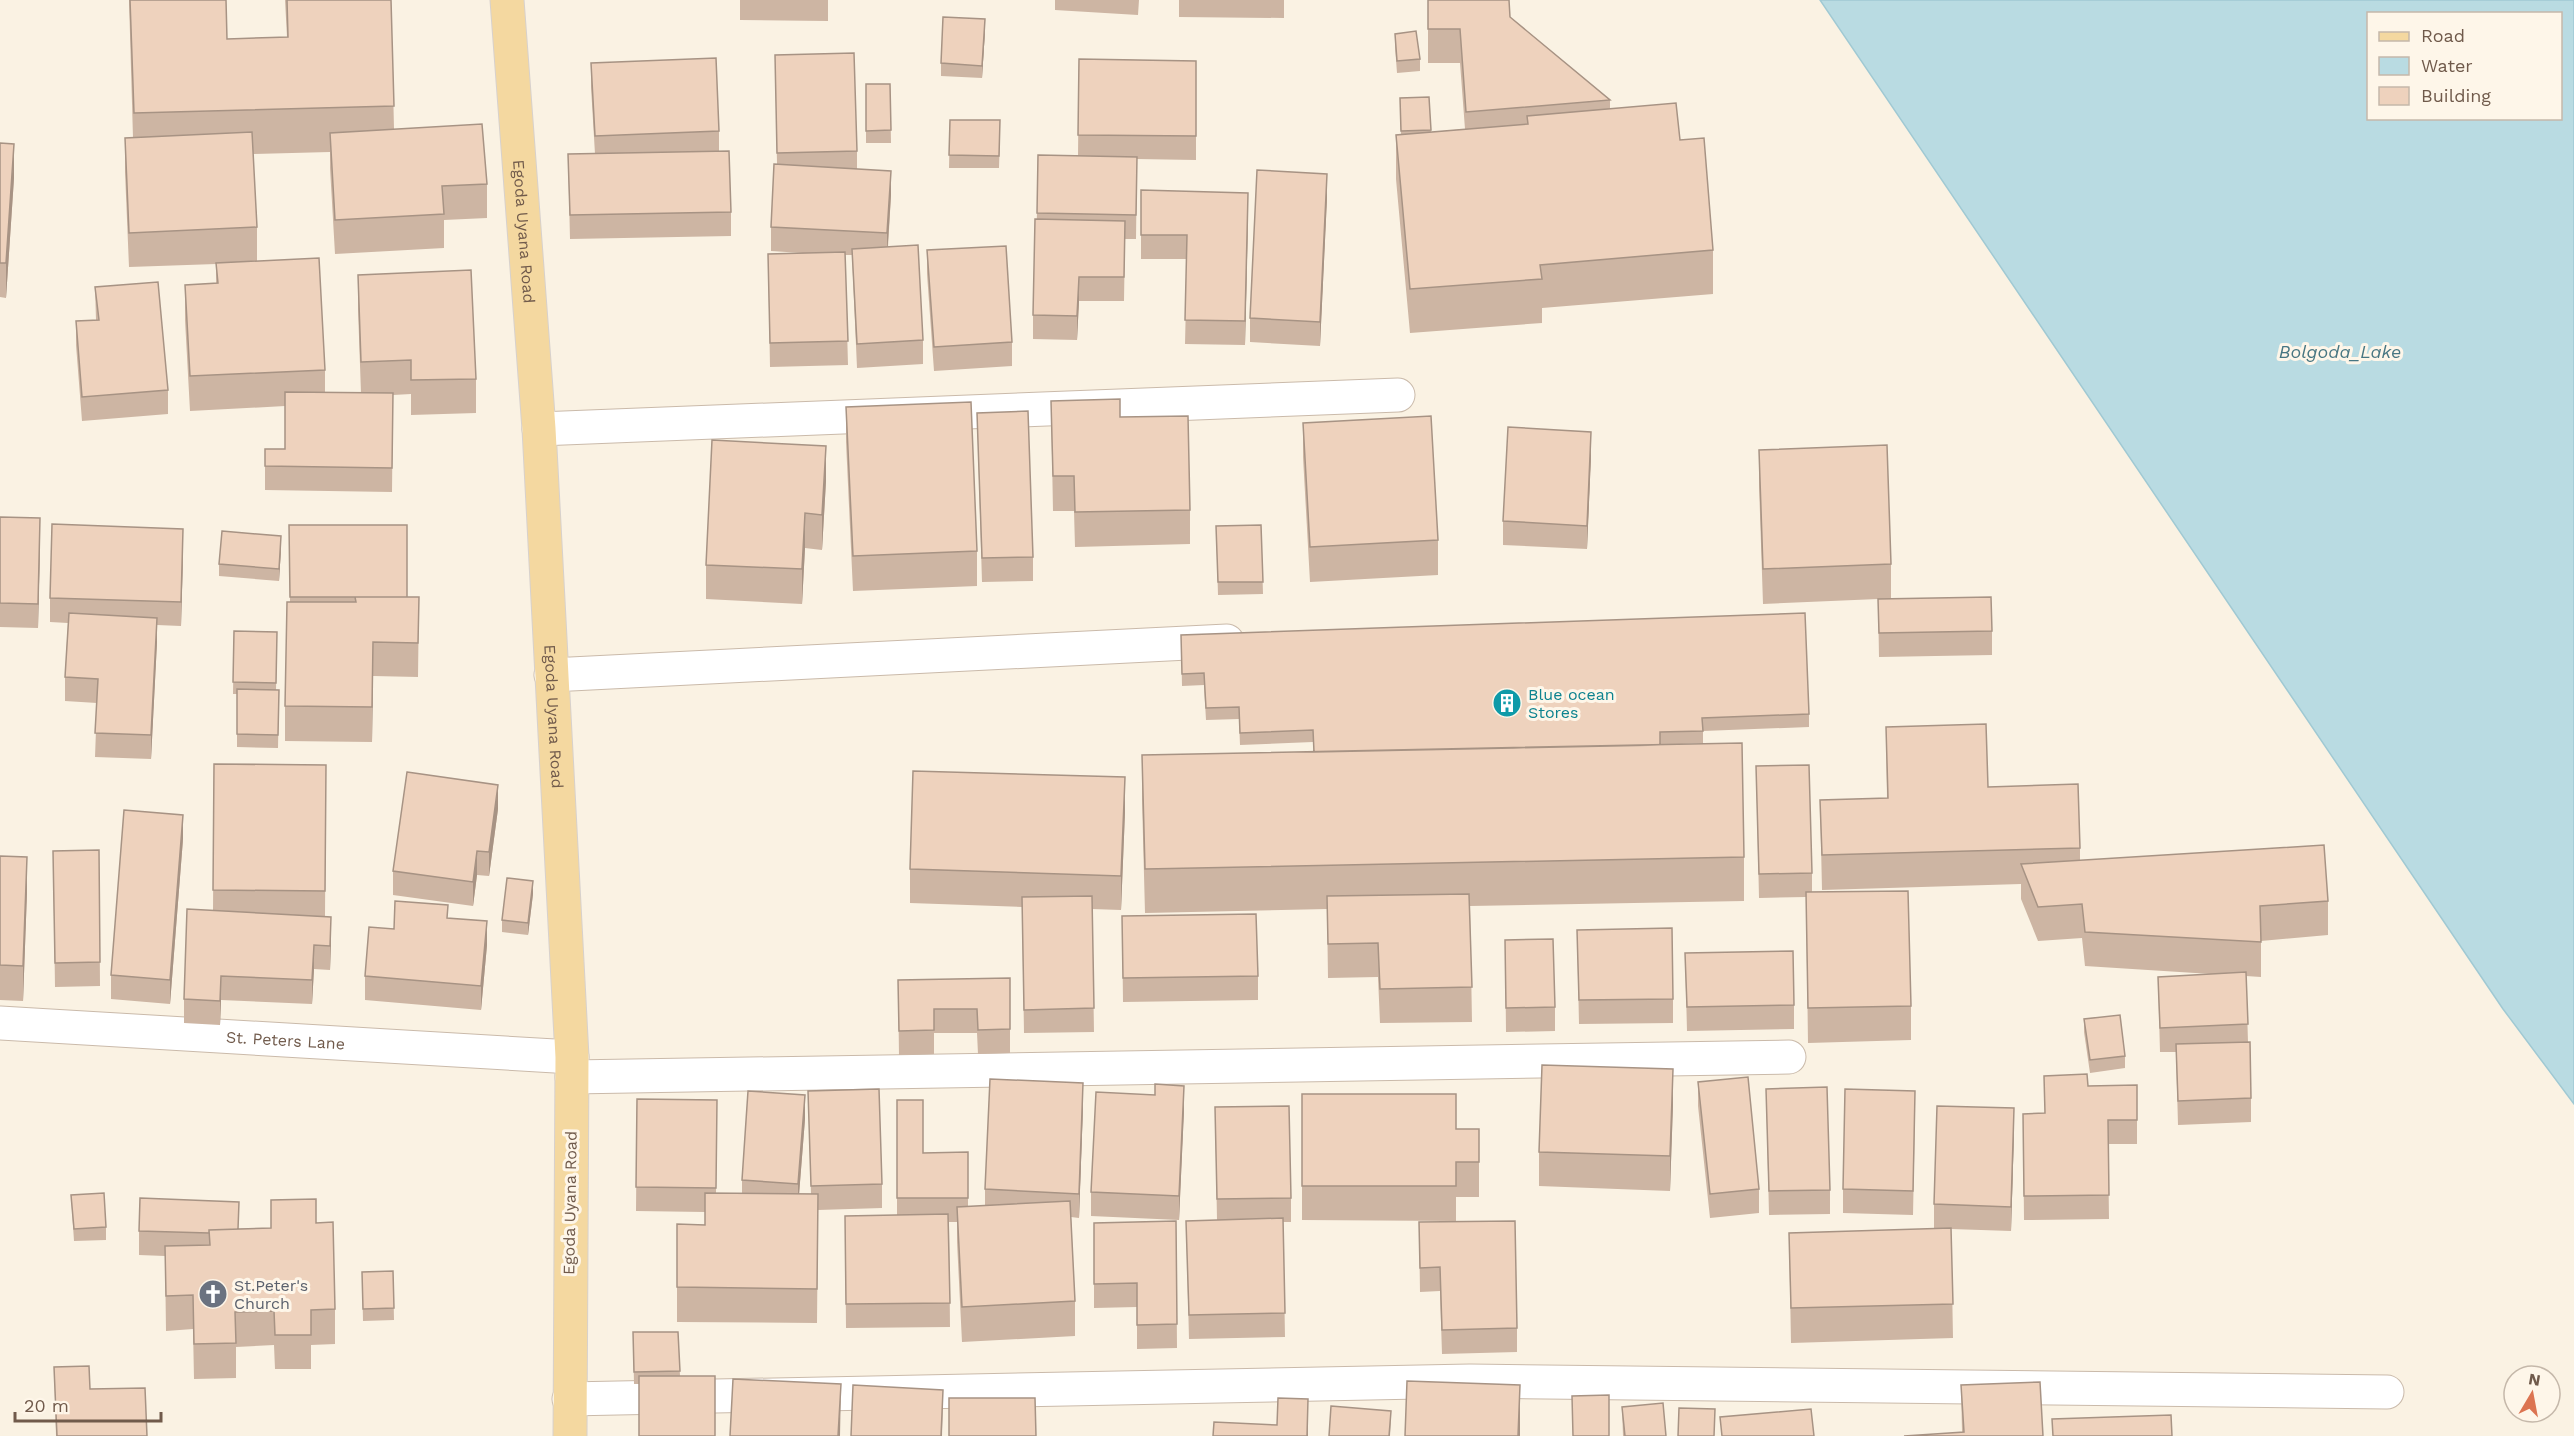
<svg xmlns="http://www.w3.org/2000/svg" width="2574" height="1436" font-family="'Work Sans',sans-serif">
<rect width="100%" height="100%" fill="#faf2e3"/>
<path fill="#b9dbe2" stroke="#a0c9d3" stroke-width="1.5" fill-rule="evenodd" d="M1820,0H2574V1104L2503,1009ZM2368,14H2560V118H2368Z"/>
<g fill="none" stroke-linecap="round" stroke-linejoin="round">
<g stroke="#cabaaa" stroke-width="35">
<g id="minor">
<path d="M539,429L1398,395"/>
<path d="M551,675L1227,641"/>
<path id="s1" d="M0,1023L572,1057"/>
<path d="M572,1077L1789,1057"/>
<path d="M569,1399L1470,1381L2387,1392"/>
</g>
</g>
<g stroke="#d7d1cd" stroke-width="35">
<g id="primary">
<path id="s2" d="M507,0L539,429L572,1057L570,1436"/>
</g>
</g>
<use href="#minor" stroke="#fff" stroke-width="33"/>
<use href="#primary" stroke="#f4d8a0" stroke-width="33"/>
</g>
<path fill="#cdb5a3" d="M129,0H226L227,39L287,37L285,0H391L394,129L487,184V218L444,220V248L335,254L330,168V152L253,154L257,227V261L325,370V392L361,393L358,309V275L476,379V413L411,415V394L393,395L392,492L265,490V449H285V406L190,411L185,320V285L216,283V264L129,267L125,172V138H133Z
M740,0H828V21L740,20Z
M1055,0H1139L1138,15L1055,10Z
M1179,0H1284V18L1179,17Z
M1428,0L1510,17L1610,100V108L1680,140L1713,250V294L1542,308V323L1410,333L1396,179V135H1401L1400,98L1429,97L1431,132L1465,129L1460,63H1428Z
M985,31L982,78L941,76V63Z
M1395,34L1420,59V71L1397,73L1395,46Z
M775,55L857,151V169L891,195L888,247L923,340V364L857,368L852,255H845L848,365L770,367L768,254L802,253L771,251V227L777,164Z
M1079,59L1196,61V160L1137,159L1136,239H1125L1124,301H1079L1077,340L1033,339V315L1037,213L1078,156Z
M591,63L719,131V152L731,212V236L570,239L568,154H595L591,87Z
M866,84H890L891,143H866Z
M950,120L1000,133L999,168H949Z
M0,143L14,178L6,298L0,297Z
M1141,190L1248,217L1245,345L1185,344L1187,259H1141Z
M1327,198L1320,346L1250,342V318Z
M927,250L1012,342V366L934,371L927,274Z
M95,287L168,390V414L82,421L76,345V321L96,320Z
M1051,401L1120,417L1190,510V544L1075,547L1074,511H1053Z
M846,407L977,551V586L853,591L846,442Z
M977,413L1033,557V581L982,582Z
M1303,423L1438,540V575L1310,582L1303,457Z
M1759,450L1891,564V599L1992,631V655L1879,657L1878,599L1763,604L1759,484Z
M1591,456L1587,549L1503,545V521Z
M826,481L822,550L805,548L802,604L706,599V565Z
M0,517L40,542L38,628L0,627Z
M289,525L407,597H419L418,677L373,676L372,742L285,741V706L290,602Z
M1261,525L1263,594L1218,595L1216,526Z
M281,548L279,581L219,576V564Z
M183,553L181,626L157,625V642L151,759L95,757L97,703L65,701V677L68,623L50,622V598Z
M234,631L277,632L276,690H279L278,748L237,747V694H233Z
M1181,635L1809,714V727L1703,731V743L1660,745L1744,857V901L1470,906L1472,1022L1380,1023L1378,977L1328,978L1327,909L1145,913L1142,799V755L1314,752L1313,742L1240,745L1239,719L1206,720L1204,685L1182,686Z
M1886,727L1988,787L2080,848V861L2328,901V935L2261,941V977L2246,976L2248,1042L2251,1098V1122L2178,1125L2176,1052H2160L2158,977L2211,974L2085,966L2082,938L2038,941L2021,899V884L1822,890L1820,800L1887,798Z
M214,764L326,765L325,916L331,941L330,970L314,969L312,1004L221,1000L220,1025L184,1023V999L213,911Z
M1756,766L1812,873V892L1911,1006V1040L1808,1043L1806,897L1759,898Z
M498,809L489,876L477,875L473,906L393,895V871Z
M1125,812L1121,910L1092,909L1094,1032L1024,1033L1022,907L910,903V869Z
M183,839L170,1004L111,999V975Z
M99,850L100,986L55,987L53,851Z
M0,856L27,892L23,1001L0,1000Z
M533,894L528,935L502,932V920Z
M1122,916L1258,976V1000L1123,1002Z
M448,918L487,945L481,1010L365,1000V976L394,929Z
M1577,930L1673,999V1023L1579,1024Z
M1505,940L1555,1007V1031L1506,1032Z
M1685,953L1794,1005V1029L1687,1031Z
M1010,978V1053L978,1054L977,1033H934V1054L899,1055L898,980Z
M2084,1019L2125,1056V1068L2090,1073L2084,1032Z
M1698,1082L1759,1189V1213L1710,1218L1698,1106Z
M2137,1085V1144H2108L2109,1219L2024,1220L2023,1114L2044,1113L2088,1086Z
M1766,1089L1830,1190V1214L1769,1215Z
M808,1091L882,1184V1208L818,1210L817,1323L677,1322V1224L705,1225V1212L636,1211L637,1099L717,1100L716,1193H742V1180L805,1119L799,1194H811Z
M1302,1094L1456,1129H1479V1197H1456V1221L1302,1220Z
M897,1100L923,1153L968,1152V1207L985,1206V1189L1083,1107L1079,1218L1071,1217L1075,1301V1336L962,1342L957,1242V1222H949L950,1327L846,1328L845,1216L897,1215Z
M1673,1104L1670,1191L1539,1186V1152Z
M1215,1107L1291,1198V1222H1283L1285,1337L1189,1339L1186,1221L1217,1220Z
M1184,1110L1179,1220L1091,1216V1192Z
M1915,1115L1913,1215L1843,1213V1189Z
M2014,1132L2011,1231L1951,1229L1953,1338L1791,1343L1789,1233L1944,1229L1934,1228V1204Z
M71,1195L106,1227V1240L74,1241Z
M271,1200L316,1223L335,1309V1344L311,1345V1369H275L274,1345L236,1347V1378L194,1379L193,1329L166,1331L165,1256L139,1255V1231L271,1228Z
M1176,1221L1177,1348L1137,1349V1307L1094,1308V1223Z
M1419,1222L1517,1328V1352L1442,1354L1440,1291L1420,1292Z
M393,1271L394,1320L363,1321L362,1272Z
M633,1332H678L680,1376L639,1384H634Z
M54,1367L90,1389L147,1436H56Z
M1961,1385L2043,1436L1962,1432Z
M1622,1407L1666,1436H1623Z"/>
<path fill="#a79384" d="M985,19V31L982,78V66Z
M14,144V178L6,298V263Z
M891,171V195L887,257V233Z
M1327,174V198L1320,346V322Z
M1248,193V217L1245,345V321Z
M1079,277V301L1077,340V316Z
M1591,432V456L1587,549V526Z
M826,446V481L822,550V515Z
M805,513V548L802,604V569Z
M40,518V542L38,628V604Z
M183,529V553L181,626V602Z
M281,536V548L279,581V569Z
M157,618V642L151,759V735Z
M373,642V676L372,742V707Z
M1125,777V812L1121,910V876Z
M498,785V809L489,876V852Z
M183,815V839L170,1004V980Z
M477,851V875L473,906V882Z
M27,857V892L23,1001V966Z
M533,881V894L528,935V923Z
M331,917V941L330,970V946Z
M487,921V945L481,1010V986Z
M314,945V969L312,1004V980Z
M221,976V1000L220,1025V1001Z
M1673,1069V1104L1670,1191V1156Z
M1083,1083V1107L1079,1218V1194Z
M1184,1086V1110L1179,1220V1196Z
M805,1095V1119L798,1208V1184Z
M2014,1108V1132L2011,1231V1207Z
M841,1384L840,1436H838Z
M1520,1385V1436H1518Z
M943,1390L942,1436H941Z
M1308,1399V1436H1307Z
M1391,1411L1390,1436H1389Z"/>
<path fill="#eed2bd" stroke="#a79384" stroke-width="1.5" d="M130,0H226L227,39L288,37L287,0H391L394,106L134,113Z
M1428,0H1509L1510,17L1610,100L1466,112L1460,29H1428Z
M943,17L985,19L982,66L941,63Z
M1416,31L1420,59L1397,61L1395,34Z
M854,53L857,151L777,153L775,55Z
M716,58L719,131L595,136L591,63Z
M1079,59L1196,61V136L1078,135Z
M866,84H890L891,130L866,131Z
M1429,97L1431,130L1401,131L1400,98Z
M1676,103L1680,140L1704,138L1713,250L1540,265L1542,279L1410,289L1396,135L1528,124L1527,116Z
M950,120H1000L999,156L949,155Z
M482,124L487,184L442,186L444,214L335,220L330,133Z
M252,132L257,227L129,233L125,138Z
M0,143L14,144L6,263H0Z
M729,151L731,212L570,215L568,154Z
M1038,155L1137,157L1136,215L1037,213Z
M774,164L891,171L887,233L771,227Z
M1257,170L1327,174L1320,322L1250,318Z
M1141,190L1248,193L1245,321L1185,320L1187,235H1141Z
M1035,219L1125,221L1124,277H1079L1077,316L1033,315Z
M918,245L923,340L857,344L852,249Z
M1006,246L1012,342L934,347L927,250Z
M845,252L848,341L770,343L768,254Z
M319,258L325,370L190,376L185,285L218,283L216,263Z
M471,270L476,379L411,380V360L361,362L358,275Z
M158,282L168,390L82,397L76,321L99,320L95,287Z
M285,392L393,393L392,468L265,466V449H285Z
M1120,399V417L1188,416L1190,510L1075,512L1074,476H1053L1051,401Z
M971,402L977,551L853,556L846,407Z
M1028,411L1033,557L982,558L977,413Z
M1431,416L1438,540L1310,547L1303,423Z
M1508,427L1591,432L1587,526L1503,521Z
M712,440L826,446L822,515L805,513L802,569L706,565Z
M1887,445L1891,564L1763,569L1759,450Z
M0,517L40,518L38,604L0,603Z
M52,524L183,529L181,602L50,598Z
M289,525H407V597H290Z
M1261,525L1263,582H1218L1216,526Z
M222,531L281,536L279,569L219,564Z
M355,597H419L418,643L373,642L372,707L285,706L287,602H356Z
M1991,597L1992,631L1879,633L1878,599Z
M69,613L157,618L151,735L95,733L98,679L65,677Z
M1805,613L1809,714L1702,718L1703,731L1660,732V745L1314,752L1313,730L1240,733L1239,707L1206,708L1204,673L1182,674L1181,635Z
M234,631L277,632L276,683L233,682Z
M237,689L279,690L278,735L237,734Z
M1986,724L1988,787L2078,784L2080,848L1822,855L1820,800L1888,798L1886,727Z
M1742,743L1744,857L1145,869L1142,755Z
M214,764L326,765L325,891L213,890Z
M1809,765L1812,873L1759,874L1756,766Z
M913,771L1125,777L1121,876L910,869Z
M407,772L498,785L489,852L477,851L473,882L393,871Z
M124,810L183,815L170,980L111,975Z
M2324,845L2328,901L2260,906L2261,942L2085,932L2082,904L2038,907L2021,864Z
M99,850L100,962L55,963L53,851Z
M0,856L27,857L23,966L0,965Z
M507,878L533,881L528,923L502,920Z
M1908,891L1911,1006L1808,1008L1806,892Z
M1469,894L1472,987L1380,989L1378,943L1328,944L1327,896Z
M1092,896L1094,1008L1024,1010L1022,897Z
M395,901L448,905L447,918L487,921L481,986L365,976L369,927L394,929Z
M187,909L331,917L330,946L314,945L312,980L221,976L220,1001L184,999Z
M1256,914L1258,976L1123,978L1122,916Z
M1672,928L1673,999L1579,1000L1577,930Z
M1553,939L1555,1007L1506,1008L1505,940Z
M1793,951L1794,1005L1687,1007L1685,953Z
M2246,972L2248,1024L2160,1028L2158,977Z
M1010,978V1029L978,1030L977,1009H934V1030L899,1031L898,980Z
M2120,1015L2125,1056L2090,1060L2084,1019Z
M2250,1042L2251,1098L2178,1101L2176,1044Z
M1542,1065L1673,1069L1670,1156L1539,1152Z
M2087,1074L2088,1086L2137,1085V1120H2108L2109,1195L2024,1196L2023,1114L2045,1113L2044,1076Z
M1748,1077L1759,1189L1710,1194L1698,1082Z
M990,1079L1083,1083L1079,1194L985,1189Z
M1155,1084L1184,1086L1179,1196L1091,1192L1096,1092L1155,1095Z
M1827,1087L1830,1190L1769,1191L1766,1089Z
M879,1089L882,1184L811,1186L808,1091Z
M1845,1089L1915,1091L1913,1191L1843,1189Z
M748,1091L805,1095L798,1184L742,1180Z
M1302,1094H1456V1129H1479V1162H1456V1186H1302Z
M637,1099L717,1100L716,1188L636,1187Z
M897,1100H923V1153L968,1152V1198H897Z
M1289,1106L1291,1198L1217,1199L1215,1107Z
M1937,1106L2014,1108L2011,1207L1934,1204Z
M104,1193L106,1227L74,1229L71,1195Z
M705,1193L818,1194L817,1289L677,1287V1224L705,1225Z
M140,1198L239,1202L238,1229L209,1230V1233L139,1231Z
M316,1199V1223L333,1222L335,1309L311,1310V1335H275L274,1311L235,1312L236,1343L194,1344L193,1295L166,1296L165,1246L210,1245L209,1230L271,1228V1200Z
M1070,1201L1075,1301L962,1307L957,1207Z
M948,1214L950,1303L846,1304L845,1216Z
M1283,1218L1285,1313L1189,1315L1186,1221Z
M1176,1221L1177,1324L1137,1325V1283L1094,1284V1223Z
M1515,1221L1517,1328L1442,1330L1440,1267L1420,1268L1419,1222Z
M1951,1228L1953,1304L1791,1308L1789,1233Z
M393,1271L394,1308L363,1309L362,1272Z
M633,1332H678L680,1371L634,1372Z
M89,1366L90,1389L145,1388L147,1436H57L54,1367Z
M639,1376H715V1436H639Z
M733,1379L841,1384L838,1436H730Z
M1407,1381L1520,1385L1518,1436H1405Z
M2040,1382L2043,1436H1904L1964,1432L1961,1385Z
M853,1385L943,1390L941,1436H851Z
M1609,1395V1436H1573L1572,1396Z
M949,1398H1035L1036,1436H949Z
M1278,1398L1308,1399L1307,1436H1213L1214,1422L1277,1425Z
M1663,1403L1666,1436H1625L1622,1407Z
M1331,1406L1391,1411L1389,1436H1329Z
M1679,1408L1715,1409L1714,1436H1678Z
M1811,1409L1814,1436H1722L1720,1417Z
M2171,1415L2172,1436H2053L2052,1419Z"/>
<defs>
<g id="building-disc" transform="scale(1.5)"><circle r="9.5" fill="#0f9aa8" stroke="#fef6e9"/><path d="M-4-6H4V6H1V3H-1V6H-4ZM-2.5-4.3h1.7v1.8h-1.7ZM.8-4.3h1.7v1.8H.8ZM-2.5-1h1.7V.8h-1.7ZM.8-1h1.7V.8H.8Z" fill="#fff"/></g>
<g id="church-disc" transform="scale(1.5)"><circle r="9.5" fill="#6b7280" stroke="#fef6e9"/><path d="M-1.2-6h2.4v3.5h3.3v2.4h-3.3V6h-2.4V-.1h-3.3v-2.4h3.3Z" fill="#fff"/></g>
</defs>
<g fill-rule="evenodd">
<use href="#building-disc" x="1507" y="703"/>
<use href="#church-disc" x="213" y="1294"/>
</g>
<g text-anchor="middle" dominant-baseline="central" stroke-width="6" stroke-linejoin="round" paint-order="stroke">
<g font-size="16" fill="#705a4b" stroke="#fef6e9">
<text stroke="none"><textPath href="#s2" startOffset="232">Egoda Uyana Road</textPath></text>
<text stroke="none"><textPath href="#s2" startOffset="718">Egoda Uyana Road</textPath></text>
<text stroke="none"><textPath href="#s1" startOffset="286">St. Peters Lane</textPath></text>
<text transform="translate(570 1203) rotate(-89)">Egoda Uyana Road</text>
</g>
<g font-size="16" fill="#0d838f" stroke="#fef6e9" text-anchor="start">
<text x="1528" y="694">Blue ocean<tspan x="1528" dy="18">Stores</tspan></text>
</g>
<g font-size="16" fill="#5b616d" stroke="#fef6e9" text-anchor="start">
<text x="234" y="1285">St.Peter's<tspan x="234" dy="18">Church</tspan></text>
</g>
<g font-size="18" font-style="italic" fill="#477682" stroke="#fef6e9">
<text x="2340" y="351">Bolgoda_Lake</text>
</g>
</g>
<rect x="2367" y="12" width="195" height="108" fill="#fef6e9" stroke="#c5b8aa" stroke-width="1.5"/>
<rect x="2379" y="32" width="30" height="9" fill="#f4d8a0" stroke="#c5b8aa" stroke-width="1.5"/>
<text x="2421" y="42" font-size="18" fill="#705a4b">Road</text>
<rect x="2379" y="57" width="30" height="18" fill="#b9dbe2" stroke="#c5b8aa" stroke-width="1.5"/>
<text x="2421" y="72" font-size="18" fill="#705a4b">Water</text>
<rect x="2379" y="87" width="30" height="18" fill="#eed2bd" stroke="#c5b8aa" stroke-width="1.5"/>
<text x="2421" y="102" font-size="18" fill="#705a4b">Building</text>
<g transform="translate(2532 1394) rotate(10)"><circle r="28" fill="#fef6e9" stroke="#c5b8aa" stroke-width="1.5"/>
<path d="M0-4.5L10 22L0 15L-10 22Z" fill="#dc7451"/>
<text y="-9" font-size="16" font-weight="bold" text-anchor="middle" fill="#705a4b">N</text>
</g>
<path d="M15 1412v9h146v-9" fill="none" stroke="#705a4b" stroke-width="3"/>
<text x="24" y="1412" font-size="18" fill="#705a4b" stroke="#fef6e9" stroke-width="4.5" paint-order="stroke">20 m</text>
</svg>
